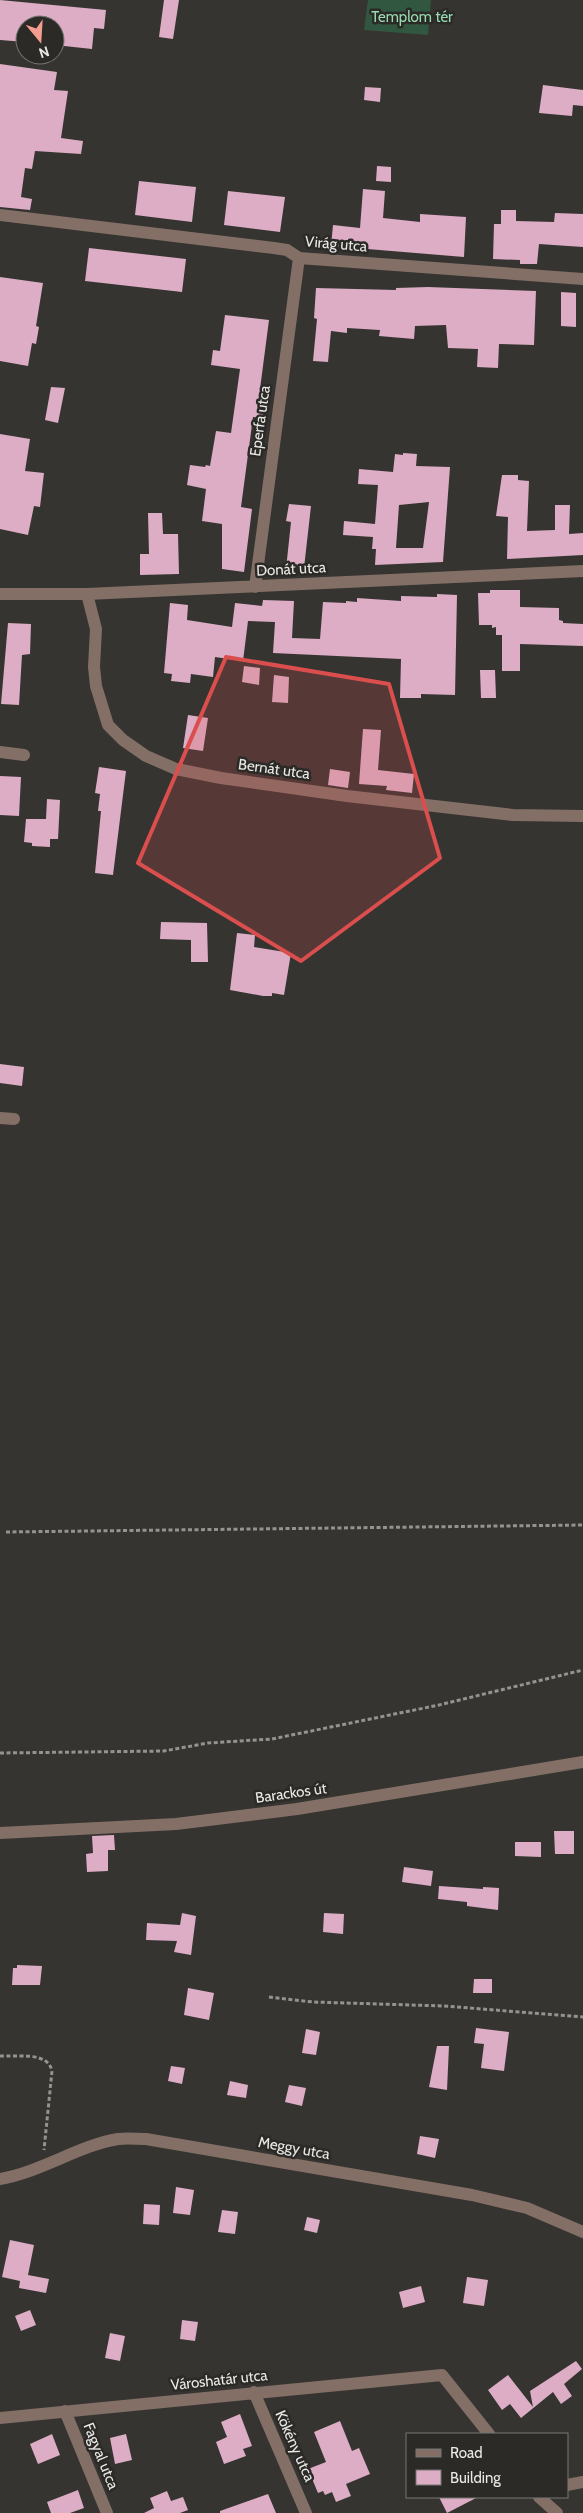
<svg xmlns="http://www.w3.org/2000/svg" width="583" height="2513" font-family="Cabin,sans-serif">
<rect width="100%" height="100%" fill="#353431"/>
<path fill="#325741" d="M368,0H431L428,35L364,30Z"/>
<path fill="#dcadc5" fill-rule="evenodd" d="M0,0L106,10L104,29L94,28L92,49L55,45V25H25V42L0,40Z
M164,0H179L173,39L159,37Z
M0,64L57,72L54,90L68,91L61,138L83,141L81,154L35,151L32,169L25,168L21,197L32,199L30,210L0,207Z
M543,85L583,90V106L573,105L572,116L539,113Z
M365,87L381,88L380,102L364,100Z
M377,166L391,167V182L376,181Z
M139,181L196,187L192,222L135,215Z
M363,189L385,191L383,218L420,222V214L466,217L464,257L331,246L333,225L360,228Z
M228,191L285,197L280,232L224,225Z
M501,210H516V221L554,222L555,213L583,214V247L539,244L537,264H520V260L493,259L494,224H501Z
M89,248L186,259L182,292L85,281Z
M0,277L43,283L36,326L39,327L36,344L32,343L28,366L0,361Z
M428,287L536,291L534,345L499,344L498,368L477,367L478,349L448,348L446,325L415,326L414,339L379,336L380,330L347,328V333L331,331L328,362L313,361L317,319L314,318L316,288L396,290V288Z
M561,292L576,293V327L561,326Z
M225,315L269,320L260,389L268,390L264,418L253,417L241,507L252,509L244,572L222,569V524L202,521L206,489L187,485L190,465L205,467L206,465L210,466L216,431L231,433L240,369L211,365L213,350L220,351Z
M51,387L65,388L58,423L45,420Z
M0,434L30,439L25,471L44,473L40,507L34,506L28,535L0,529Z
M403,453L417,454L416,466L450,467L443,562L375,565L376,549H372L373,537L343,535L344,521L375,524L378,485L358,484L359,469L393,472L395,454L403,455ZM429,502L423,548H396L399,505Z
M502,475H518V480L529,481L527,531L555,530V505H570L569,534L583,533V555L507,559L508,517L496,516Z
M289,504L311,506L304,568L286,569L291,522L286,521Z
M148,513H162L163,534H178L179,574L140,575V554H149Z
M490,590H520V607L559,608V620L563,621V623L583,624V646L520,644V671H502V635H496V627L492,628V625H479L478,593H490Z
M437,594L457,595L455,695L421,694V698H400L401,659L273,653L275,622L248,621L243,661L215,657L213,677L191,674L190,683L171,681L172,674L164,673L170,603L188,605L187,620L232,627L235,603L262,606L263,600L294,601L292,638L320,639L323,602L346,603V601L357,602V598L401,601V596L437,597Z
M8,623L31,624L30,654L22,655L19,705L1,704Z
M244,666L260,668L259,685L242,682Z
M480,670H495L496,698H481Z
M274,675L289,677L288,703L272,702Z
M188,715L208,718L203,751L183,748Z
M363,729L381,730L378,770L414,774L412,793L386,790L387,786L359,784Z
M99,767L126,771L113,875L95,873L101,811H98L100,794L95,793Z
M330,769L350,772L348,788L328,785Z
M0,776L21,777L19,816L0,815Z
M47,799L60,800L58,839H50V847L32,846V843L24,842L26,819H46Z
M161,922L207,923L208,962H191V940L160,939Z
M237,933L255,935L254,947L291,953L284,995L272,993V996H263L230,990Z
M0,1064L24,1067L22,1086L0,1083Z
M554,1831H574V1854H555Z
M114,1835L115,1850H108V1871L87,1872L86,1854L93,1853L92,1836Z
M515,1842H541V1857L515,1856Z
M404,1867L433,1871L431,1886L402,1882Z
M439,1886L483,1889V1887L499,1888L498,1910L467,1906V1902L438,1899Z
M182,1913L196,1916L191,1955L174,1952L177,1941L146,1940L147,1923L180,1925Z
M324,1913L344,1914L343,1934L323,1932Z
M17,1965L42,1966L40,1985H12L13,1968H17Z
M474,1979H492V1993H473Z
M188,1988L214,1993L209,2020L184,2015Z
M476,2028L509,2032L504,2071L481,2068L484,2044L474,2043Z
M306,2029L320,2032L316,2055L302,2053Z
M437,2046H449L447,2090L429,2087Z
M171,2066L185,2068L182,2084L168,2081Z
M230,2081L248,2085L246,2098L227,2095Z
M289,2085L306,2088L302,2106L285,2102Z
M420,2136L439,2139L435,2158L417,2154Z
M176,2187L194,2190L190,2215L173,2213Z
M144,2204L160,2205L159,2225L143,2224Z
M222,2210L238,2212L235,2234L218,2232Z
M307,2217L320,2220L317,2233L304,2230Z
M10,2240L34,2245L28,2275L49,2279L46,2293L19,2288L20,2281L2,2277Z
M467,2277L488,2280L484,2306L463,2303Z
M421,2286L425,2302L403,2308L399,2292Z
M30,2310L36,2325L21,2331L15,2316Z
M182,2320L198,2322L195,2341L180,2339Z
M110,2333L125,2336L120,2361L105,2358Z
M576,2361L582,2369L564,2384L572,2396L561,2404L553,2392L521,2418L510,2404L502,2410L488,2390L508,2375L533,2407L530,2391Z
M240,2414L252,2446L243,2449L246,2456L224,2464L216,2442L227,2437L221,2422Z
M340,2421L352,2451L359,2448L370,2474L346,2484L351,2496L336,2502L332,2492L325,2495L323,2491L318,2493L308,2469L326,2462L314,2432Z
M52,2434L60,2455L38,2464L30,2444Z
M126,2434L132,2460L115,2464L110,2438Z
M78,2490L84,2508L70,2513H51L47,2502Z
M167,2491L171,2501L183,2497L188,2510L180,2513H144L154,2508L150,2498Z
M268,2494L276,2513H220V2511Z
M439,2497H478L447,2513Z"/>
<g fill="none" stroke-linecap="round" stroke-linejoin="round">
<path stroke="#949390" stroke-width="3" stroke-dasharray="4 2.5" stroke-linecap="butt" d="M6,1532L583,1525
M0,1753L164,1751L208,1743L272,1739L439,1705L583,1670
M269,1997L313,2002L444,2006L583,2017
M0,2056C16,2057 48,2051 52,2071L44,2150"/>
<path stroke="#836f66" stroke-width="12" d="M0,215L274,248L287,250L299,258L583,279
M255,587L299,258
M0,594H87L583,571
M87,594L96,629L94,667L96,686L108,725L123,740L146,756L176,769L221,778L347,796L513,815L583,816
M0,752L24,755
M0,1118L14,1119
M0,1833L176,1824L297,1809L583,1762
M0,2179C41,2172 80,2145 118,2139C127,2138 137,2139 146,2139L472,2195L527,2208L583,2232
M254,2392L306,2513
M65,2411L107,2513
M0,2418L442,2375L489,2434
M567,2485L583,2482
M539,2497L557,2513"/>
</g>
<path fill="#da4f4e" fill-opacity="0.2" stroke="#da4f4e" stroke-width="4" stroke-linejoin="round" d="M226,657L389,684L440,858L301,961L138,863Z"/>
<g text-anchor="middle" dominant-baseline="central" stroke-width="5" stroke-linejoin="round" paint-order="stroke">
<g font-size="15" fill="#97dcb1" stroke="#2b2a27">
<text x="412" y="17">Templom tér</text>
</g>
<g font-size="15" fill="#eae9e7" stroke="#2b2a27">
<text transform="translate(336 244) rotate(5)">Virág utca</text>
<text transform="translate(260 421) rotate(-82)">Eperfa utca</text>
<text transform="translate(291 569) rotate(-3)">Donát utca</text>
<text transform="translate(274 769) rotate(8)">Bernát utca</text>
<text transform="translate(291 1793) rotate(-8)">Barackos út</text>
<text transform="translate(294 2148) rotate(10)">Meggy utca</text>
<text transform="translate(219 2380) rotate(-6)">Városhatár utca</text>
<text transform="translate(295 2446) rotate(66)">Kökény utca</text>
<text transform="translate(101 2456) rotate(68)">Fagyal utca</text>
</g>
</g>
<rect x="406" y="2433" width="162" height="65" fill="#2b2a27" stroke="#777674"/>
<rect x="416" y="2449" width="25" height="8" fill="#836f66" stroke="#777674"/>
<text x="450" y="2458" font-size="15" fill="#eae9e7">Road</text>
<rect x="416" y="2470" width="25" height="15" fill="#dcadc5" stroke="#777674"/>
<text x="450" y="2483" font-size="15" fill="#eae9e7">Building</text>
<g transform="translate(40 40) rotate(162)"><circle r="24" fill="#2b2a27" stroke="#777674"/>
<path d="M0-4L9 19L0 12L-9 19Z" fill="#f59d8e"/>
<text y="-8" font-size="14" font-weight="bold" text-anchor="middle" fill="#eae9e7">N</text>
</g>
</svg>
